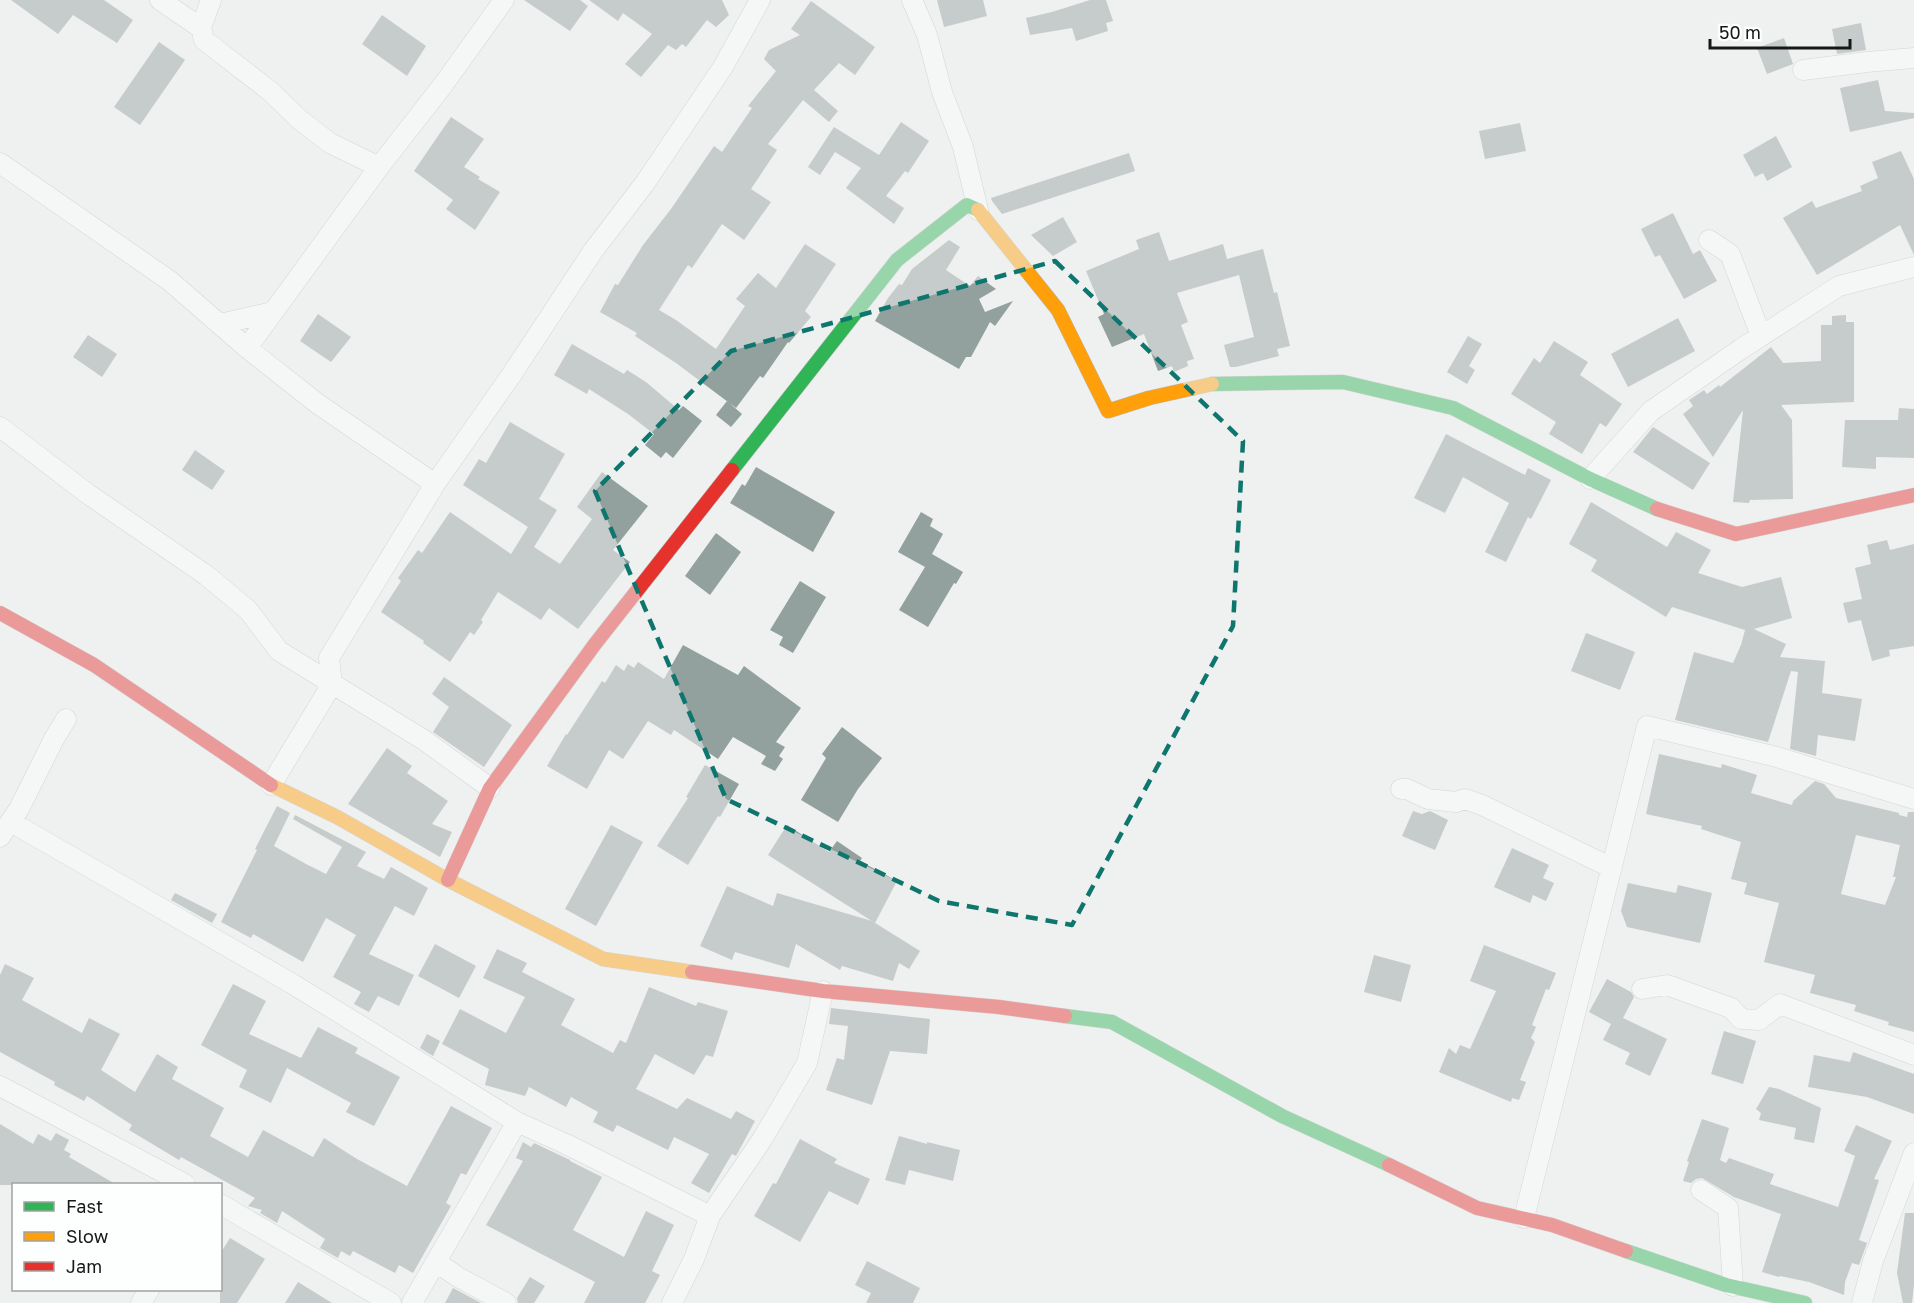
<svg xmlns="http://www.w3.org/2000/svg" width="1914" height="1303" font-family="'Golos Text',sans-serif">
<rect width="100%" height="100%" fill="#eef1f0"/>
<path fill="#92a19d" fill-rule="evenodd" d="M11,0H104L133,20L117,43L73,15L58,34Z
M524,0H580L588,6L570,31Z
M589,0H722L729,15L716,27L707,20L686,47L682,44L676,50L668,45L641,77L625,64L652,34L623,13L618,21Z
M937,0H983L987,16L944,27Z
M1090,0H1106L1113,21L1106,23L1108,31L1076,41L1072,28L1030,35L1026,18L1052,12Z
M811,1L875,47L855,75L839,63L814,90L838,111L829,122L803,100L768,144L777,150L751,189L771,202L744,240L722,224L692,268L688,265L659,310L676,320L716,349L745,306L736,299L758,273L776,288L805,244L836,264L805,311L811,317L789,343L788,342L763,378L760,376L736,408L676,363L635,336L637,333L600,312L615,284L618,285L643,245L671,209L714,146L722,152L752,108L748,106L776,71L764,59L769,50L800,35L791,29Z
M382,15L426,46L407,76L362,44Z
M1861,23L1866,50L1837,54L1832,29Z
M1784,38L1793,64L1767,74L1757,48Z
M159,42L185,60L140,125L114,107Z
M1878,80L1885,111L1914,113V118L1850,132L1840,88Z
M451,117L484,139L464,167L480,177L478,179L500,192L475,230L446,209L453,200L414,171Z
M901,122L929,141L908,173L905,171L886,196L904,208L894,224L846,188L861,168L835,152L820,175L808,167L834,127L879,155Z
M1520,123L1526,151L1485,159L1479,131Z
M1776,136L1792,167L1767,181L1763,173L1755,177L1743,155Z
M1901,151L1914,179V255L1900,225L1817,275L1783,218L1812,201L1816,208L1862,191L1860,186L1878,178L1872,162Z
M1129,153L1135,171L1002,214L992,201L991,198Z
M1673,213L1693,254L1700,250L1717,281L1684,299L1660,255L1655,257L1641,229Z
M1063,217L1077,242L1053,256L1031,235Z
M1159,232L1169,261L1223,244L1227,259L1263,249L1274,293L1277,292L1290,346L1277,349L1279,356L1236,367H1230L1224,345L1254,337L1239,275L1177,293L1188,322L1181,325L1194,359L1187,361L1188,366L1174,372L1172,366L1158,371L1144,334L1112,347L1098,317L1104,314L1086,271L1139,249L1136,240Z
M949,240L960,247L946,270L970,286L978,276L996,289L979,299L985,312L1013,301L995,326L990,322L971,357H966L959,369L875,321L888,298L899,284L902,285L912,269Z
M318,314L351,337L331,362L300,341Z
M1846,315V322H1854V402L1781,405L1792,420L1793,499L1750,500L1749,503L1733,502L1743,410L1713,457L1683,414L1693,406L1689,400L1704,390L1707,394L1719,385L1720,387L1771,347L1783,363L1821,361V325H1832V316Z
M1678,318L1695,351L1628,387L1611,354Z
M88,335L117,354L102,377L73,357Z
M1468,336L1482,344L1469,366L1475,370L1467,384L1447,372Z
M1554,341L1588,362L1580,375L1622,404L1606,427L1600,423L1582,454L1549,434L1556,422L1511,394L1534,358L1540,363Z
M572,344L624,374L627,370L646,382L679,410L683,406L702,421L673,458L666,452L661,458L645,445L654,434L628,414L589,389L587,394L554,375Z
M727,401L742,414L731,427L716,415Z
M1899,408L1914,409V458L1876,457V469L1842,467L1845,420H1898Z
M510,422L565,454L539,499L557,510L534,547L560,564L592,519L577,507L602,472L648,506L613,550L630,562L578,629L549,608L541,620L498,592L481,620L483,622L474,635L470,632L450,662L423,643L424,641L381,612L401,581L398,578L418,550L422,553L450,512L511,554L528,527L463,485L479,459L486,463Z
M1653,427L1710,463L1693,490L1633,452Z
M1446,434L1525,475L1528,468L1551,480L1531,519L1528,517L1506,562L1485,552L1509,503L1463,477L1445,513L1414,498Z
M195,450L225,471L212,490L182,470Z
M756,467L835,512L813,552L730,503L742,484L745,486Z
M1591,502L1667,547L1676,532L1711,550L1698,573L1742,587L1781,577L1792,618L1754,629L1786,644L1780,657L1825,661L1822,693L1862,699L1855,741L1818,735L1816,756L1790,749L1798,672L1791,671L1768,742L1675,720L1694,652L1733,663L1741,645L1745,630L1672,607L1666,617L1591,571L1597,560L1569,544Z
M921,512L933,519L930,526L943,534L932,554L963,572L956,584L954,583L928,627L899,610L925,567L898,552Z
M716,533L741,552L710,595L685,576Z
M1887,540L1890,550L1914,544V646L1889,650L1890,656L1872,661L1861,620L1848,623L1843,603L1862,599L1855,568L1871,564L1867,545Z
M800,581L826,597L793,653L779,645L783,637L770,630Z
M1586,633L1635,652L1620,690L1571,671Z
M683,645L738,675L744,666L801,708L776,742L785,747L779,756L783,759L775,771L761,764L766,756L733,737L718,759L674,730L671,735L648,721L623,759L609,750L587,789L547,766L566,734L567,735L602,681L605,683L616,665L624,671L628,664L634,668L638,662L664,679Z
M444,677L512,725L484,767L433,732L449,707L432,694Z
M842,727L882,758L858,789L838,822L801,800L826,758L822,754Z
M387,748L412,766L407,773L448,801L432,824L452,832L440,857L348,804Z
M1659,754L1721,768L1722,764L1757,775L1751,793L1792,805L1793,801L1815,781L1824,784L1836,798L1899,813V815L1907,817L1908,812H1914V1032L1888,1025L1889,1022L1854,1011L1856,1005L1810,993L1815,975L1764,962L1779,903L1744,894L1747,883L1731,879L1741,842L1701,829L1702,826L1646,814ZM1856,835L1900,845L1893,877H1896L1885,905L1841,894Z
M705,765L739,784L720,817L718,816L688,865L657,846L688,798L686,797Z
M277,806L290,813L274,846L306,864L326,874L342,847L293,819L295,815L366,852L357,866L384,879L391,867L428,888L414,916L395,906L369,954L414,975L399,1006L378,996L369,1012L354,1004L361,992L333,977L356,935L326,918L303,962L253,934L251,938L221,922L257,850L255,849Z
M1413,811L1422,814L1430,811L1448,820L1435,850L1402,836Z
M611,825L643,842L596,926L565,909Z
M787,825L829,852L837,841L862,858L860,861L897,881L875,923L768,855Z
M1512,848L1549,865L1543,878L1554,883L1546,901L1533,895L1530,903L1494,887Z
M1628,883L1676,893L1678,885L1712,893L1700,943L1627,927L1621,911Z
M727,886L773,906L777,893L872,921L920,951L909,969L899,963L893,981L842,966L840,970L796,944L789,968L735,952L732,960L700,946Z
M175,893L217,914L212,923L171,900Z
M435,944L476,966L459,998L418,976Z
M1484,945L1556,973L1549,990L1546,989L1532,1025L1536,1027L1531,1038L1535,1042L1520,1080L1526,1082L1519,1100L1512,1098L1511,1102L1439,1072L1449,1048L1456,1054L1460,1045L1470,1049L1496,991L1470,981Z
M497,949L527,963L522,972L575,999L561,1025L613,1053L620,1040L626,1043L649,987L696,1006L698,1002L728,1011L713,1057L706,1055L694,1075L655,1054L636,1089L677,1109L687,1098L731,1119L736,1111L755,1121L736,1156L732,1154L709,1193L691,1183L709,1154L674,1137L668,1150L617,1125L613,1132L593,1122L598,1112L571,1097L566,1107L529,1087L525,1096L485,1085L489,1069L442,1044L460,1009L506,1033L525,997L483,978Z
M1374,955L1411,965L1401,1002L1364,992Z
M5,964L34,978L22,1000L82,1033L89,1018L120,1034L101,1070L135,1092L157,1054L178,1067L172,1079L224,1108L210,1136L248,1157L263,1130L313,1157L324,1138L357,1159L407,1186L451,1106L492,1128L466,1175L461,1173L446,1203L451,1206L413,1273L399,1265L395,1273L353,1251L350,1256L341,1251L338,1258L320,1248L325,1239L282,1211L277,1223L260,1213L262,1210L248,1206L255,1198L181,1157L179,1160L129,1130L132,1125L87,1096L84,1101L54,1085L55,1082L0,1052V975Z
M1607,979L1631,992L1634,997L1623,1018L1667,1039L1650,1076L1625,1064L1630,1053L1603,1040L1611,1024L1589,1012Z
M233,984L266,1001L249,1034L301,1058L318,1027L358,1048L355,1053L400,1077L374,1126L346,1112L351,1103L287,1068L271,1103L239,1087L247,1070L201,1045Z
M831,1008L930,1019L927,1054L890,1051L872,1105L826,1090L837,1058L844,1060L848,1026L829,1024Z
M1724,1031L1756,1041L1743,1084L1711,1074Z
M427,1034L440,1041L433,1056L420,1048Z
M1853,1052L1914,1074V1114L1867,1097L1808,1087L1814,1055L1850,1062Z
M1769,1087L1779,1089L1821,1108L1814,1143L1794,1139L1796,1128L1759,1120L1761,1113L1756,1109Z
M1702,1119L1729,1128L1720,1160L1726,1163L1729,1158L1774,1174L1770,1184L1838,1207L1855,1156L1844,1151L1856,1125L1892,1141L1874,1179L1879,1180L1859,1240L1867,1243L1859,1265L1852,1263L1845,1282L1844,1295L1809,1282L1780,1276L1779,1277L1762,1272L1781,1214L1734,1197L1702,1178L1696,1179L1691,1183L1683,1181L1689,1162L1687,1161Z
M0,1124L33,1144L38,1134L51,1141L56,1133L69,1140L64,1150L71,1154L69,1157L117,1185H0Z
M899,1136L927,1144V1142L960,1150L953,1181L909,1170L905,1185L885,1180Z
M800,1139L837,1159L834,1163L870,1179L858,1205L829,1191L800,1242L754,1216L773,1183L776,1184Z
M523,1142L531,1147L534,1143L570,1160V1161L602,1177L573,1230L624,1257L646,1211L674,1225L652,1271L660,1275L645,1303H584L595,1282L486,1225L523,1161L516,1158Z
M1905,1213H1914V1284L1912,1303H1903L1897,1273Z
M230,1238L265,1259L237,1303H220V1254Z
M867,1261L920,1288L913,1303H866L871,1293L855,1285Z
M530,1277L545,1286L534,1303H518L517,1298Z
M298,1282L332,1303H285Z
M453,1288L481,1303H445Z"/>
<g fill="none" stroke-linecap="round" stroke-linejoin="round">
<g stroke="#b5b7b7" stroke-width="21">
<path id="street" d="M160,0L201,28L211,0
M912,0L927,35L942,92L963,147L978,210
M201,28L204,40L270,91L300,120L330,143L379,167
M1803,70L1867,62L1914,58
M0,163L170,281L247,348L318,404L435,484
M1709,240L1730,254L1761,336
M220,324L273,312
M247,348L379,167L443,85L504,0
M0,427L88,494L206,575L248,610L279,651L424,740L490,788
M1590,479L1651,411L1741,349L1839,286L1914,267
M271,785L332,684L329,658L435,484L512,374L593,251L645,183L723,67L760,0
M1401,789H1407L1428,799L1456,802L1465,799L1482,805L1612,868
M11,822L291,983L517,1122L566,1144L710,1216
M0,837L19,809L54,739L66,719
M1642,989L1667,985L1731,1008L1741,1019L1759,1020L1780,1004L1914,1055
M0,1086L185,1184
M1701,1190L1728,1208L1733,1286
M220,1204L391,1303
M1524,1218L1647,726L1773,756L1914,799
M436,1262L458,1277L506,1303
M141,1303L149,1290
M412,1303L517,1122
M672,1303L694,1259L710,1216L763,1138L807,1063L823,991
M1862,1303L1873,1261L1914,1153"/>
</g>
<g stroke="#b5b7b7" stroke-width="15">
<path id="fast" d="M1212,384L1343,382L1453,408L1590,479L1657,509
M732,470L897,260L967,205L978,210
M1065,1016L1112,1022L1282,1116L1389,1165
M1626,1251L1726,1285L1805,1303"/>
</g>
<g stroke="#b5b7b7" stroke-width="15">
<path id="slow" d="M978,210L1058,310L1108,411L1149,398L1212,384
M271,785L337,817L448,880L603,959L692,972"/>
</g>
<g stroke="#b5b7b7" stroke-width="15">
<path id="jam" d="M1657,509L1736,534L1914,495
M0,613L94,665L271,785
M448,880L490,788L595,644L732,470
M692,972L823,991L999,1007L1065,1016
M1389,1165L1477,1208L1552,1225L1626,1251"/>
</g>
<use href="#street" stroke="#fcfdfd" stroke-width="20"/>
<use href="#fast" stroke="#30b455" stroke-width="14"/>
<use href="#slow" stroke="#ff9f0a" stroke-width="14"/>
<use href="#jam" stroke="#e5322d" stroke-width="14"/>
</g>
<path d="M0 0H1914V1303H0ZM1055,261L1243,441L1233,626L1072,925L939,901L726,799L595,491L731,351Z" fill="#eef1f0" fill-opacity=".55" fill-rule="evenodd"/>
<path fill="none" stroke="#0f766e" stroke-width="4.5" stroke-dasharray="12 8" stroke-linejoin="round" d="M1055,261L1243,441L1233,626L1072,925L939,901L726,799L595,491L731,351Z"/>
<rect x="12" y="1183" width="210" height="108" fill="#fcfffe" stroke="#a0a3a2" stroke-width="1.5"/>
<rect x="24" y="1202" width="30" height="9" fill="#30b455" stroke="#a0a3a2" stroke-width="1.5"/>
<text x="66" y="1213" font-size="18" fill="#161817">Fast</text>
<rect x="24" y="1232" width="30" height="9" fill="#ff9f0a" stroke="#a0a3a2" stroke-width="1.5"/>
<text x="66" y="1243" font-size="18" fill="#161817">Slow</text>
<rect x="24" y="1262" width="30" height="9" fill="#e5322d" stroke="#a0a3a2" stroke-width="1.5"/>
<text x="66" y="1273" font-size="18" fill="#161817">Jam</text>
<path d="M1710 39v9h140v-9" fill="none" stroke="#161817" stroke-width="3"/>
<text x="1719" y="39" font-size="18" fill="#161817" stroke="#fcfffe" stroke-width="4.5" paint-order="stroke">50 m</text>
</svg>
